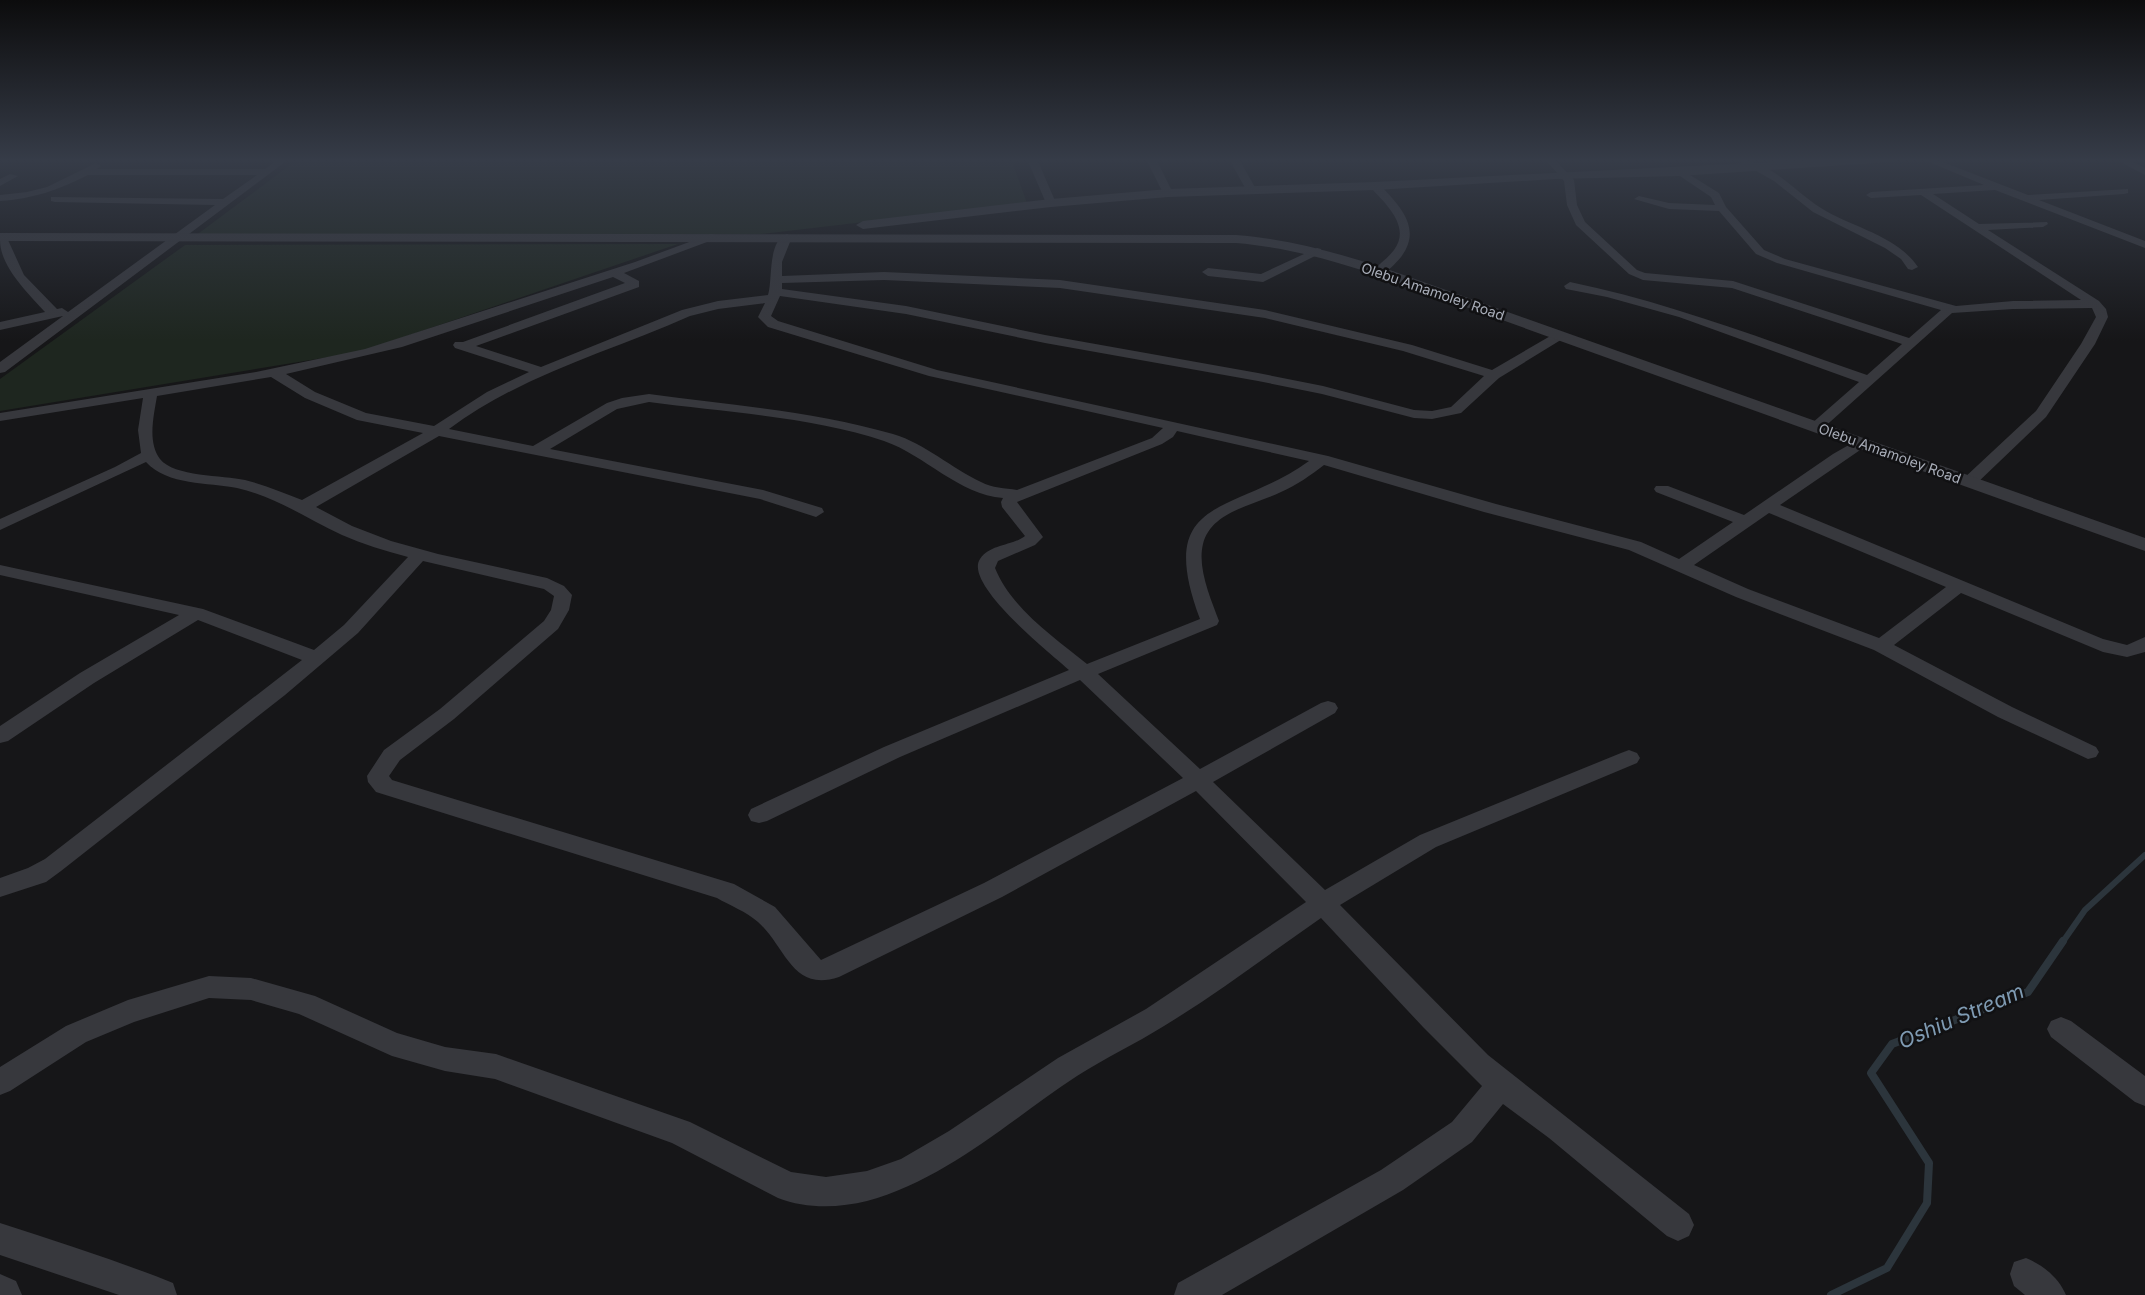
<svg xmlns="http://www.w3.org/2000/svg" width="2145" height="1295" font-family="Inter,sans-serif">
<rect width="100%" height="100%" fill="#161618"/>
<path fill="#1e261f" d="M298,159H1011L1027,203L761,234L195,236Z
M678,244L360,352L0,411V379L185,245Z"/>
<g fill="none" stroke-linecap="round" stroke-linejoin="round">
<path stroke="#2c353c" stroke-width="6" d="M2062,943L2085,910L2145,855"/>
<path stroke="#2c353c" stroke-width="8" d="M1831,1295L1887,1268L1927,1203L1929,1163L1871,1073L1892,1044L2028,992L2063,941"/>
<path fill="#37383d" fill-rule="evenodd" d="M279,159H289L5,372L0,373V362L63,316L0,330V322L45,312C28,293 0,267 0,240H8L24,275L57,309L62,308L68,312L215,205L55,202L51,201V197L223,199L257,175H88C59,190 32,199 0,201V195L27,192L47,187L96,163L101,166L97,169H265Z
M1027,159H1037L1056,203L1055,205L1046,203Z
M1146,159H1156L1173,193L1172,195H1164Z
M1229,159H1239L1257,191L1256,193H1248Z
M1545,159H1554L1574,180L1577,205L1585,222L1637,270L1645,273L1733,281L1909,338L1941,310L1777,263L1756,254L1719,211L1669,209L1634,199L1639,196L1669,203L1715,205L1711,197L1674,172L1682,170L1719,193L1726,207L1764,250L1785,259L1956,306L2013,301L2081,300L1921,195L1871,198L1866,195L1871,192L1984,185L1922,159H1935L2028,195L2128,189V193L2124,194L2039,200L2145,241V248L1995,190L1933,194L1979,224L2047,222L2048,224L2043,227L1988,230L2099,301L2106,309L2108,317L2095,344L2046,417L1975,485H1963L1961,482L1963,479L2036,411L2081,344L2096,317L2092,308L2013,309L1952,313L1821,430H1811L1809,427L1811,424L1859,382L1679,317L1607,297L1566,289L1564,286L1570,282C1672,303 1768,341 1867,375L1902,344L1732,288L1643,280L1629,274L1576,225L1567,205L1564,181Z
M1735,159C1769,159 1794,191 1821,208C1853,228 1896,235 1918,267L1912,270L1908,269L1901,259L1885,248L1813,212L1774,181Z
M2115,159H2127L2145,168V175Z
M10,174L18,176L0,186V179Z
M1371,184H1379C1399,205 1423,228 1401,257C1395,264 1388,272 1379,275L1373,271C1379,264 1388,258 1394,250C1411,227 1387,205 1371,188Z
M711,234L715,235V239L624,273L639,281V287L476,346L541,367L682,310L718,301L768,295C773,280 767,241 787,234L792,237L782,262V276L884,272L1060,280L1265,310L1412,345L1492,370L1559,331L1566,335L1564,338L1499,378L1461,413L1432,419L1414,418L1322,394L1258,381L1045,343L906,314L780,296L771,316L778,321L937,370L1328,456L1496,504L1641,542L1679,559L1733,522L1656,492L1654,489L1656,486H1668L1744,515L1833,454L1861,438L1866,440L1869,443L1866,446L1780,505L2103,639L2127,645L2145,637V652L2127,657L2103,652L1961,593L1894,645L2012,707L2096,747L2099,752L2096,757L2088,759L1998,717L1874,650L1736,597L1629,550L1484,512L1324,465C1311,475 1297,485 1281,492C1255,505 1211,511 1203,544C1197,568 1211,599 1219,621L1217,625L1098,674L1200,769L1321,703L1328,701L1335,703L1338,708L1335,713L1213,782L1325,890L1420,835L1621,753L1629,750L1637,753L1640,758L1637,763L1436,847L1340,905L1488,1055L1689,1214L1694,1225L1689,1236L1678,1241L1667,1236L1549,1138L1503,1104L1472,1142L1403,1190L1222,1295H1174L1178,1283L1381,1170L1452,1122L1482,1086L1423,1027L1321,918C1269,954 1218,993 1164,1026C1135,1044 1105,1058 1077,1076C1010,1120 947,1179 867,1201C839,1208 806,1209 778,1198L672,1143L495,1079L445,1071L392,1056L299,1014L251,1000L209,998L134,1022L86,1042L10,1091L0,1095V1067L66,1026L128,1000L209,976L251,978L315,996L397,1033L445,1047L496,1054L690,1122L791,1172L826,1177L867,1171L901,1159L949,1131L1058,1058L1146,1009L1306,902L1196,791L1002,897L839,977C792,993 786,947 758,922C747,912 729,905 717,898L376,792L368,782L367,776L384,750L440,709L544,621L551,610L554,596L544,589L423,561L358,633L285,695L61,871L46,882L0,897V878L28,868L45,859L302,660L198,620L94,683L8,741L0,743V726L80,673L179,615L0,575V565L203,609L314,650L344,625L408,557C385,551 363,544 342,535C307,519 277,497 237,488C208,482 168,486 146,462L0,530V519L115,467L141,453L138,430L143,398L0,421V413L256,372L365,349L635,262ZM613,277L625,283L463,342H455L453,345L455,348L529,372L487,392L434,426L366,413L315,392L286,374L402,347ZM884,280L1060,288L1265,318L1403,351L1484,376L1451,407L1432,411L1414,410L1323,386L1258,373L1045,335L906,306L782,289V283ZM765,303L758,317L768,327L929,376L1163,428L1152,438L1017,490C1005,488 992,488 981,482C951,468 926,444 893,434C814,411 730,405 649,394L622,398L607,403L533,446L449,429C521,375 609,352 690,316L718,309ZM271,377L305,398L357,420L423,433L302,500C284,493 265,485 245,480C223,475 174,477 160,459C147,442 154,415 157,396ZM649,402C723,412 814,417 884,441C925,455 959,495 1003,498L1001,502L1002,507L1025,536C1012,546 990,544 980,559C963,584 1051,654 1069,670L884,747L751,809L748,815L751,821L759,823L767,821L900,757L1080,680L1183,778L984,883L821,960L775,907L734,884L392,780L389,776L400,760L454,719L558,629L569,610L572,595L564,586L547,578L438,554L391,541L352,526L316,507L439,436L760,499L816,517L824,512L822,508L763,490L550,449L617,409ZM1177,431L1309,461C1234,516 1153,493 1200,619L1087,664C1054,637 1011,608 995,568L998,561L1035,545L1043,537L1017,502L1162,444L1173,437ZM1769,513L1946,587L1879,638L1748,589L1694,565Z
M1317,248L1321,249V253L1263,282L1208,276L1202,272L1208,268L1261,274Z
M2061,1017L2071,1021L2145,1076V1106L2135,1102L2051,1037L2047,1029L2051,1021Z
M0,1223C58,1242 116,1260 173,1283L177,1295H119L0,1255Z
M2026,1258C2043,1265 2059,1278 2066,1295H2025L2014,1286L2010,1274L2014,1262Z"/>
<path fill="#37383d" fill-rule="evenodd" d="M1829,159H1896L1890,162L1679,176L1555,179L1375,190L1168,197L1051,207L863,229L856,225L863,221L1051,199L1168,189L1375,182Z
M0,233L1236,235C1287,239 1335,252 1384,268L2145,538V551L1374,274C1328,259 1284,247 1236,243L0,241Z
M0,1274L16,1281L22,1295H0Z"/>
</g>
<linearGradient id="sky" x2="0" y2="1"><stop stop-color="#0c0c0d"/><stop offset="0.47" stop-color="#363c48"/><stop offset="1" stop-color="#363c48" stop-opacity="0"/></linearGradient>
<rect width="2145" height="341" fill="url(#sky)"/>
<g text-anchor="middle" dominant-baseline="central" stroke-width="5" stroke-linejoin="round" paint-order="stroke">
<g font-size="14" fill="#a8adb8" stroke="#111113">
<text transform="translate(1433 291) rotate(19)">Olebu Amamoley Road</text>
<text transform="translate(1890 453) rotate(20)">Olebu Amamoley Road</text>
</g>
<g font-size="21" font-style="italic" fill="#7f9bb3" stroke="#111113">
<text transform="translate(1961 1016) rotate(-23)">Oshiu Stream</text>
</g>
</g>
</svg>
